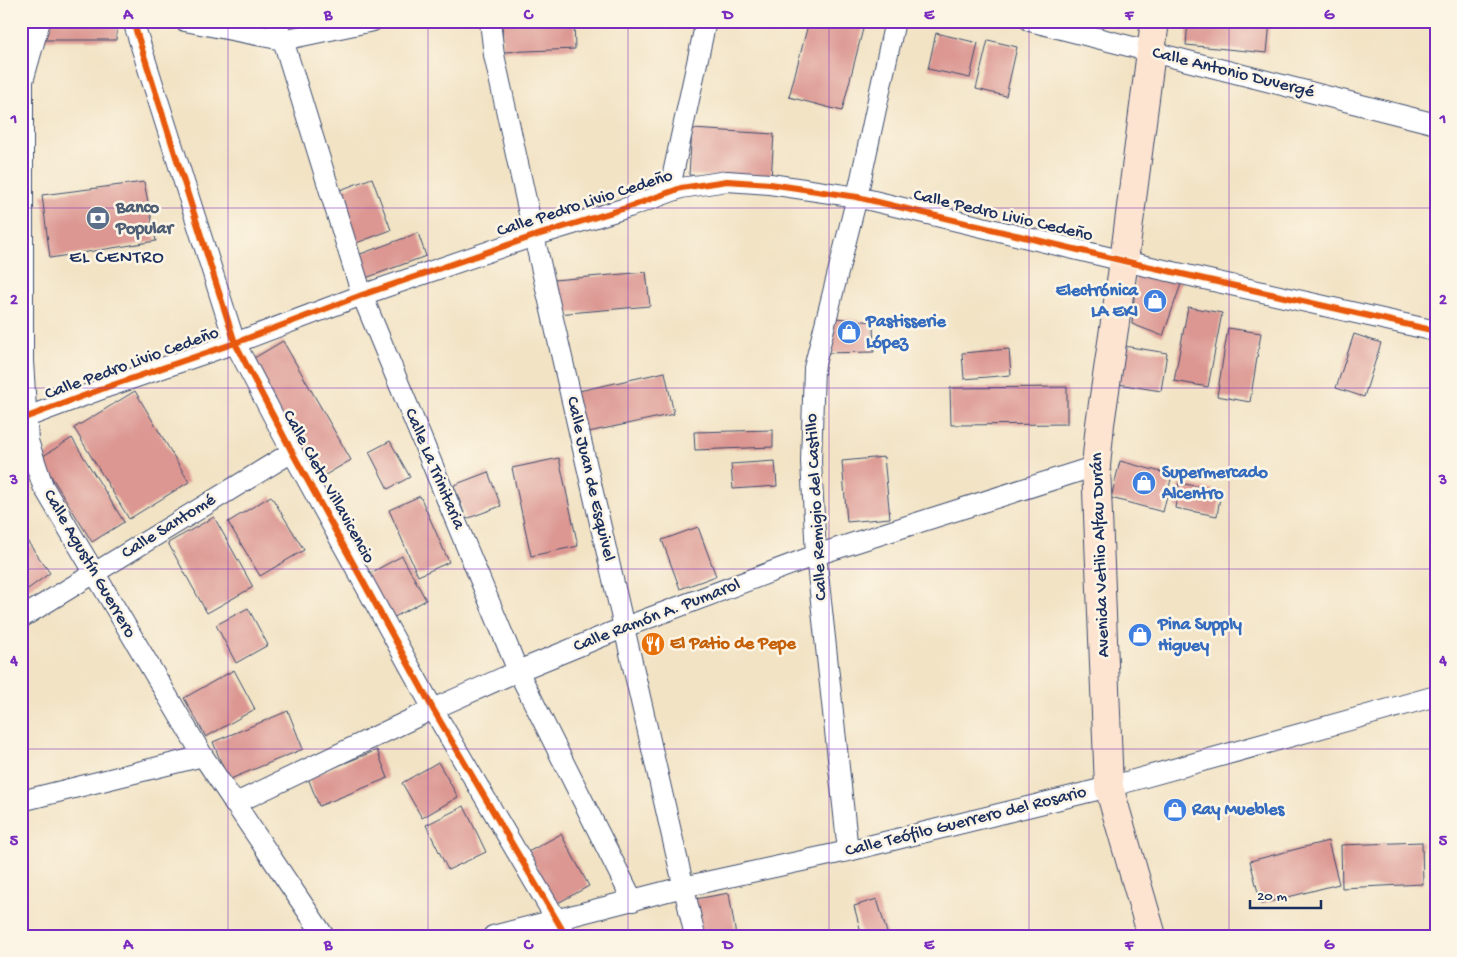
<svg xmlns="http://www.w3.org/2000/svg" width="1457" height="957" font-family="'Gochi Hand',sans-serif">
<rect width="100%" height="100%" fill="#fcf5e5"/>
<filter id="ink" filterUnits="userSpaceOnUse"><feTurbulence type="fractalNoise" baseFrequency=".02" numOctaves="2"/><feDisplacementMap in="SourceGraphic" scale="10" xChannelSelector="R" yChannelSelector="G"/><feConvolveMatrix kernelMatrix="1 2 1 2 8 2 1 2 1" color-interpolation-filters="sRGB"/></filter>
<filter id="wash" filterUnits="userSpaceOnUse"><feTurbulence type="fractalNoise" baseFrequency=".0096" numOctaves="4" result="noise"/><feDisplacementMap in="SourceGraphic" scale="20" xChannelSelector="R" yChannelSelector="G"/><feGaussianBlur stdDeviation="1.12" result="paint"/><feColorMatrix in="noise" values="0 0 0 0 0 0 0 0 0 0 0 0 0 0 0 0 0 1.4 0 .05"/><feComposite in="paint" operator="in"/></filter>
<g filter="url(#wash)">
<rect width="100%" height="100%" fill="#f2e3c5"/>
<g id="blocks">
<path fill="#dc9792" d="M50,21H119L116,40H43Z
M502,21H574L575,49L503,52Z
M809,21H865L842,111L789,97Z
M1188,21H1270L1267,53L1186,45Z
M936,33L978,43L970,78L928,69Z
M988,40L1017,47L1006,96L976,89Z
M692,129L774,134L771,180L689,175Z
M372,178L391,230L351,245L332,193Z
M144,182L156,241L50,258L42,195Z
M418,233L426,256L363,279L355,256Z
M646,272L650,306L557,314L554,280Z
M1136,274L1182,281L1163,336L1132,324Z
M1188,307L1222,313L1208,387L1174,381Z
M836,318L873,322L874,352L822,353Z
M1228,328L1261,333L1250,402L1217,396Z
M1354,334L1381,343L1364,397L1336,388Z
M283,341L351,460L310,484L249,361Z
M1124,346L1167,353L1161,391L1118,384Z
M1009,349L1011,375L964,379L962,353Z
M665,372L674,414L579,434L570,393Z
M1067,387V424L951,425L950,388Z
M135,391L189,482L129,519L74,428Z
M773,430V447L695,450L694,432Z
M72,438L124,522L92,542L40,458Z
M390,441L410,477L388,489L369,452Z
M884,457L890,518L847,522L842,461Z
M559,458L578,546L531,556L512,468Z
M775,461L777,486L733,489L731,464Z
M1120,461L1172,475L1163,512L1111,498Z
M488,472L501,506L466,519L454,485Z
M1179,483L1221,491L1217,516L1175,508Z
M271,496L304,550L260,576L228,522Z
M420,496L449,562L418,576L389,510Z
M214,517L253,587L207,613L168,543Z
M698,527L716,576L680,589L662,540Z
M25,538L50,573L21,594V541Z
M402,556L426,600L387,621L363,577Z
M248,608L268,645L236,663L216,625Z
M234,670L255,709L206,737L184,698Z
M288,711L303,749L228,780L213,742Z
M377,750L388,778L319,806L308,778Z
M438,762L458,797L422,818L402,783Z
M464,806L486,852L448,870L426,825Z
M561,834L589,886L556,904L528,852Z
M1328,841L1339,884L1261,904L1250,861Z
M1422,842L1423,884L1342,888L1341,845Z
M729,893L736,936H702L690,900Z
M877,899L888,936H862L854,906Z"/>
</g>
</g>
<g filter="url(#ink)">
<use href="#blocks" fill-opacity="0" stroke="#3b4a6d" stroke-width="1"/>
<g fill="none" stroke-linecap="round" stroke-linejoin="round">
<g stroke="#3b4a6d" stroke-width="22">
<path id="street" d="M40,21L23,81V361L28,441L43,486L203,756L324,936
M133,21L235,343L292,452L433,709L566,936
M185,21L283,40L373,21
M276,21L283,40L362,295L518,671L633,901
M490,21L494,55L534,236L695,936
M1030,21L1436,124
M669,192L706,21
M27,417L110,386L235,343L362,295L534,236L629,207L681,188L727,181L770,184L857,197L1124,261L1436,331
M21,618L292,452
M21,801L203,756
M234,804L433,709L518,671L625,627L816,555L1096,466
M848,851L816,555L811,461L814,368L857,197L895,21
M493,936L683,887L848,851L1109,787L1436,696"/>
</g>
<g stroke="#3b4a6d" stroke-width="30">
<path id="secondary" d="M1152,936L1109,787L1096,466L1100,424L1124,261L1155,21"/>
</g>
<use href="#street" stroke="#fff" stroke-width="20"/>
<use href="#secondary" stroke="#fde4d1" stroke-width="28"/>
<g stroke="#fcf5e5" stroke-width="9">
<path id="cycleway" d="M133,21L235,343L292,452L433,709L566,936
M27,417L110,386L235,343L362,295L534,236L629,207L681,188L727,181L770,184L857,197L1124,261L1436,331"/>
</g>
<use href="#cycleway" stroke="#e8590c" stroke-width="6"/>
</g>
</g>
<path fill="none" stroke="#7b2cbf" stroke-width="1" stroke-opacity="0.55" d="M228,21V936M428,21V936M628,21V936M829,21V936M1029,21V936M1229,21V936M21,208H1436M21,388H1436M21,569H1436M21,749H1436"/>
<defs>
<g id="bank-disc" transform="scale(1.25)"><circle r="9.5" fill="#5c6f8a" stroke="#fcf5e5"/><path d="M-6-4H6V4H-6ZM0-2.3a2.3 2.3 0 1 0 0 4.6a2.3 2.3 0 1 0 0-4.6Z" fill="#fff"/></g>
<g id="shop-disc" transform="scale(1.25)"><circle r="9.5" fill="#3f7fe0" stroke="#fcf5e5"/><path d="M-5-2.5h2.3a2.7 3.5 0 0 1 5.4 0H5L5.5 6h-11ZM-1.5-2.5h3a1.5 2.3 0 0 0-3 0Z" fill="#fff"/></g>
<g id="restaurant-disc" transform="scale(1.25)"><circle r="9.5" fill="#e8710a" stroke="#fcf5e5"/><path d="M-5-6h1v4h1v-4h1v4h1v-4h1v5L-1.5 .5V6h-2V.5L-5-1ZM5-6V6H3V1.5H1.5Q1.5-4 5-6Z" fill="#fff"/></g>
</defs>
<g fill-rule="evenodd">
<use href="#bank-disc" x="98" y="218"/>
<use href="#shop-disc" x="1155" y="301"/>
<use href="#shop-disc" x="849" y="332"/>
<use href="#shop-disc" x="1144" y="483"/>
<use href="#shop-disc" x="1140" y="635"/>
<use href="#restaurant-disc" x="653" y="644"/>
<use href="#shop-disc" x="1175" y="810"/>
</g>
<g text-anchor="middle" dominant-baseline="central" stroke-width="5" stroke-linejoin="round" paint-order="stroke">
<g font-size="18" fill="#1b2f5e" stroke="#fcf5e5">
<text transform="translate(1233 73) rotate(14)">Calle Antonio Duvergé</text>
<text transform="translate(585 204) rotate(-18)">Calle Pedro Livio Cedeño</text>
<text transform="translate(1003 216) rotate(13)">Calle Pedro Livio Cedeño</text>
<text transform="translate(132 364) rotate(-20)">Calle Pedro Livio Cedeño</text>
<text transform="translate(434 469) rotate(67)">Calle La Trinitaria</text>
<text transform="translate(590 479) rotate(77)">Calle Juan de Esquivel</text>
<text transform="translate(328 487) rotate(61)">Calle Cleto Villavicencio</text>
<text transform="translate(817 507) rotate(-93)">Calle Remigio del Castillo</text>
<text transform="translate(169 527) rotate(-32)">Calle Santomé</text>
<text transform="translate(1101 555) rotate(-92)">Avenida Vetilio Alfau Durán</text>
<text transform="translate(89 564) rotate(60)">Calle Agustín Guerrero</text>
<text transform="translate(657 616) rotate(-21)">Calle Ramón A. Pumarol</text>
<text transform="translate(966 822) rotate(-14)">Calle Teófilo Guerrero del Rosario</text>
</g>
<g font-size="18" font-weight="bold" fill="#4e5e75" stroke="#fcf5e5" text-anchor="start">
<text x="116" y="208">Banco<tspan x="116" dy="21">Popular</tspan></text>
</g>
<g font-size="18" font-weight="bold" fill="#366cbe" stroke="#fcf5e5" text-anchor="start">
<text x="1138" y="291" text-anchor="end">Electrónica<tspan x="1138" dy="21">LA EKI</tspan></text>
<text x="866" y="322">Pastisserie<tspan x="866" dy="21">López</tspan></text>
<text x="1162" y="473">Supermercado<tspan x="1162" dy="21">Alcentro</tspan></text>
<text x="1158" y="625">Pina Supply<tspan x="1158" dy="21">Higuey</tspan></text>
<text x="1192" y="810">Ray Muebles</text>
</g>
<g font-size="18" font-weight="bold" fill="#c56008" stroke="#fcf5e5" text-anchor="start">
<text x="670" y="644">El Patio de Pepe</text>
</g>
<g font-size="19" letter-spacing="1" fill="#1b2f5e" stroke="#fcf5e5">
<text x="117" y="258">EL CENTRO</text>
</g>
</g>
<rect width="1457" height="957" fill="none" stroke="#fcf5e5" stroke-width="55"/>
<path d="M1250 900v8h71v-8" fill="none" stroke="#1b2f5e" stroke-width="2.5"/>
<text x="1257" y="900" font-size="15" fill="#1b2f5e" stroke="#fcf5e5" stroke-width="4" paint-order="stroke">20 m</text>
<rect x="28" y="28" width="1402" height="902" fill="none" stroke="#7b2cbf" stroke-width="2"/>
<g font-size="16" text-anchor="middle" font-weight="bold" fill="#7b2cbf">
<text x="128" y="19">A</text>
<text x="328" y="19">B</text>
<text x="528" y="19">C</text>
<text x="728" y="19">D</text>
<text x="929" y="19">E</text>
<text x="1129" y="19">F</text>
<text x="1329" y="19">G</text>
<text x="14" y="123">1</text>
<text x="1443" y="123">1</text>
<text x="14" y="304">2</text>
<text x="1443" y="304">2</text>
<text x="14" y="484">3</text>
<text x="1443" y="484">3</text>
<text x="14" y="665">4</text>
<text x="1443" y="665">4</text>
<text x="14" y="845">5</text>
<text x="1443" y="845">5</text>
<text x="128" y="949">A</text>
<text x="328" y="949">B</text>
<text x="528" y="949">C</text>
<text x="728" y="949">D</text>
<text x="929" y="949">E</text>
<text x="1129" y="949">F</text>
<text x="1329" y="949">G</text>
</g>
</svg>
